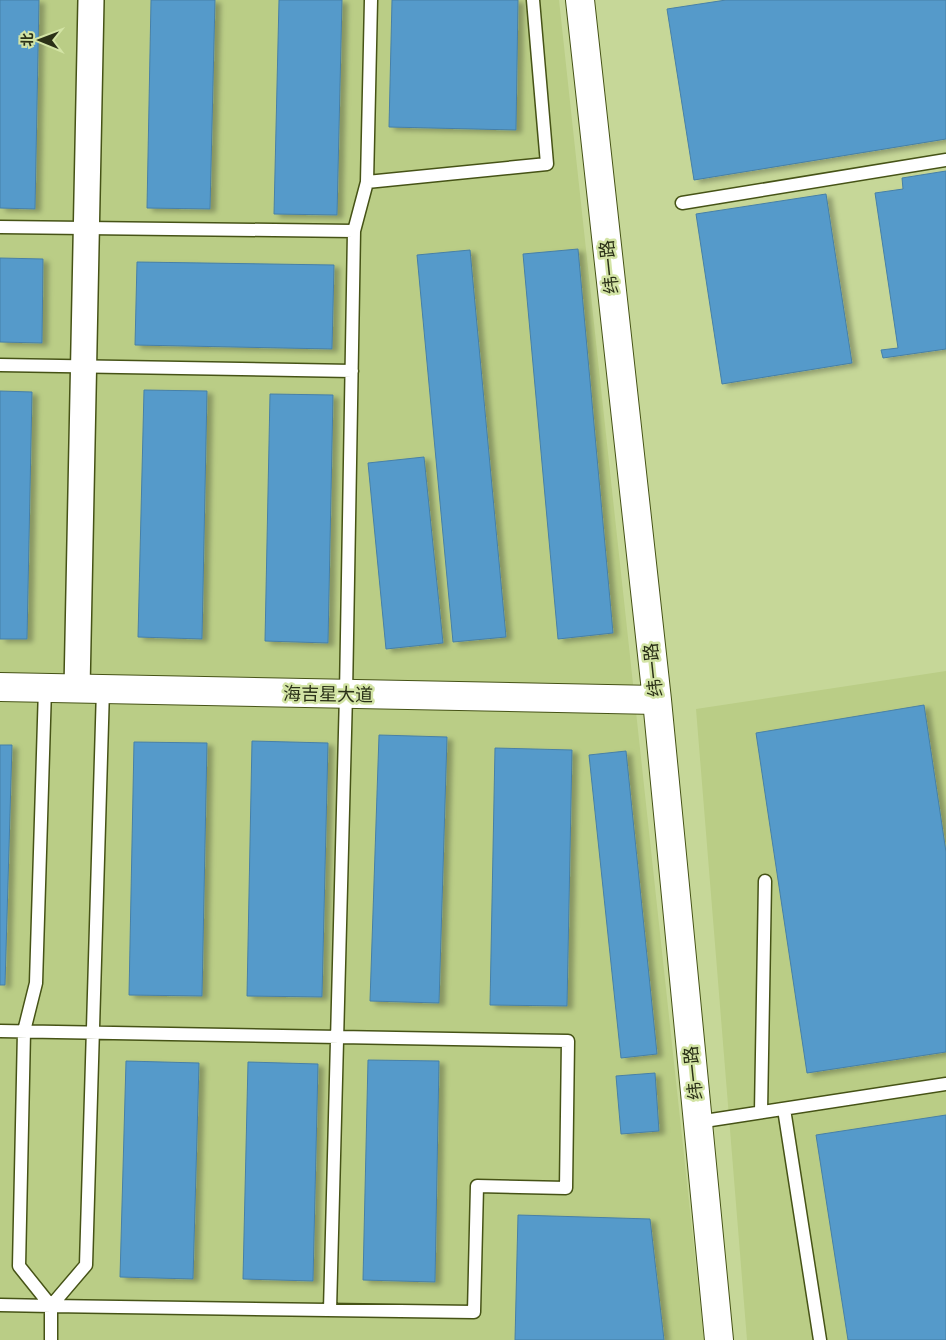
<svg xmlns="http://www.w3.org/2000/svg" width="946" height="1340" font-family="Inter,'Noto Sans SC',sans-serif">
<defs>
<filter id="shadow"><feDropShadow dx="5.5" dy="3" stdDeviation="2.5" flood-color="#0004"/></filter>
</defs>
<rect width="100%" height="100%" fill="#c6d798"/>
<path fill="#bacd86" d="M0,0H559L704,1340H0Z
M946,671V1340H747L696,709Z"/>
<path fill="#559aca" stroke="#4780a7" filter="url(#shadow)" d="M0,0H39L35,209L0,208Z
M151,0H215L210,209L147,208Z
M279,0H342L337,215L274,214Z
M392,0H518L516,130L389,127Z
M726,0H946V139L694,180L667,9Z
M946,171V349L883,358L881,350L898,348L875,193L903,189L902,178Z
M826,194L852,363L722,384L696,214Z
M578,249L613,633L558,639L523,254Z
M470,250L506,637L453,642L417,255Z
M0,258L43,259L42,343L0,342Z
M137,262L334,265L332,349L135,345Z
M144,390L207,391L202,639L138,637Z
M0,391L32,392L27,639H0Z
M270,394L333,395L328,643L265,641Z
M424,457L443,643L386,649L368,463Z
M924,705L946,852V1052L807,1073L756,733Z
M379,735L447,737L439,1003L370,1001Z
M252,741L328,743L322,997L247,996Z
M134,742L207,743L202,996L129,995Z
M0,745H12L5,985H0Z
M495,748L572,750L567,1006L490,1005Z
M626,751L657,1054L621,1058L589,755Z
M368,1060L439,1061L435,1282L363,1280Z
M126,1061L199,1063L193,1279L120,1277Z
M248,1062L318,1064L313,1281L243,1279Z
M655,1073L659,1131L621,1134L616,1076Z
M946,1115V1340H848L816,1135Z
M518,1215L650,1219L664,1340H515Z"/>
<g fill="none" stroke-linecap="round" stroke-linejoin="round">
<g stroke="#465316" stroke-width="15">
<path id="service" d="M367,182L547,164L533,0
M682,203L946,160
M0,227L354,231L346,694L330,1310
M354,231L367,182L371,0
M0,365L352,371
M45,688L36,983L24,1031L19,1266L51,1306
M0,1031L568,1041L566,1188L477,1186L474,1312L51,1306
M784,1109L820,1340
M761,1112L765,881
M698,1122L946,1084
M0,1305L51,1306V1340
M51,1306L86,1265L103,689"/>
</g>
<g stroke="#465316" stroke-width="28">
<path id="minor" d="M77,689L91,0"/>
</g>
<g stroke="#465316" stroke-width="30">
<path id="tertiary" d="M580,0L657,700L719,1340
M0,687L657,700"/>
</g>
<use href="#service" stroke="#fff" stroke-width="12"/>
<use href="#minor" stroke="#fff" stroke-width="25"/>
<use href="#tertiary" stroke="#fff" stroke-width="28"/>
</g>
<g text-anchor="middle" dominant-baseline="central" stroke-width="5" stroke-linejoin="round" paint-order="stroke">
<g font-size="18" fill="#2a3017" stroke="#d3e4a5">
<text transform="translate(609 267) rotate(-96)">纬一路</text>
<text transform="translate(653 670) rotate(-96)">纬一路</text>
<text transform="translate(328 694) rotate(1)">海吉星大道</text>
<text transform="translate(693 1073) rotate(-96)">纬一路</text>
</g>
</g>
<g transform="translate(40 40) rotate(271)" stroke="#d3e4a5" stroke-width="4" paint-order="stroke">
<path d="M0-4L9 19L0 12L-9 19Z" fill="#2a3017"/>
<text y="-8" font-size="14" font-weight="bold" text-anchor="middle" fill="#2a3017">北</text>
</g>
</svg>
